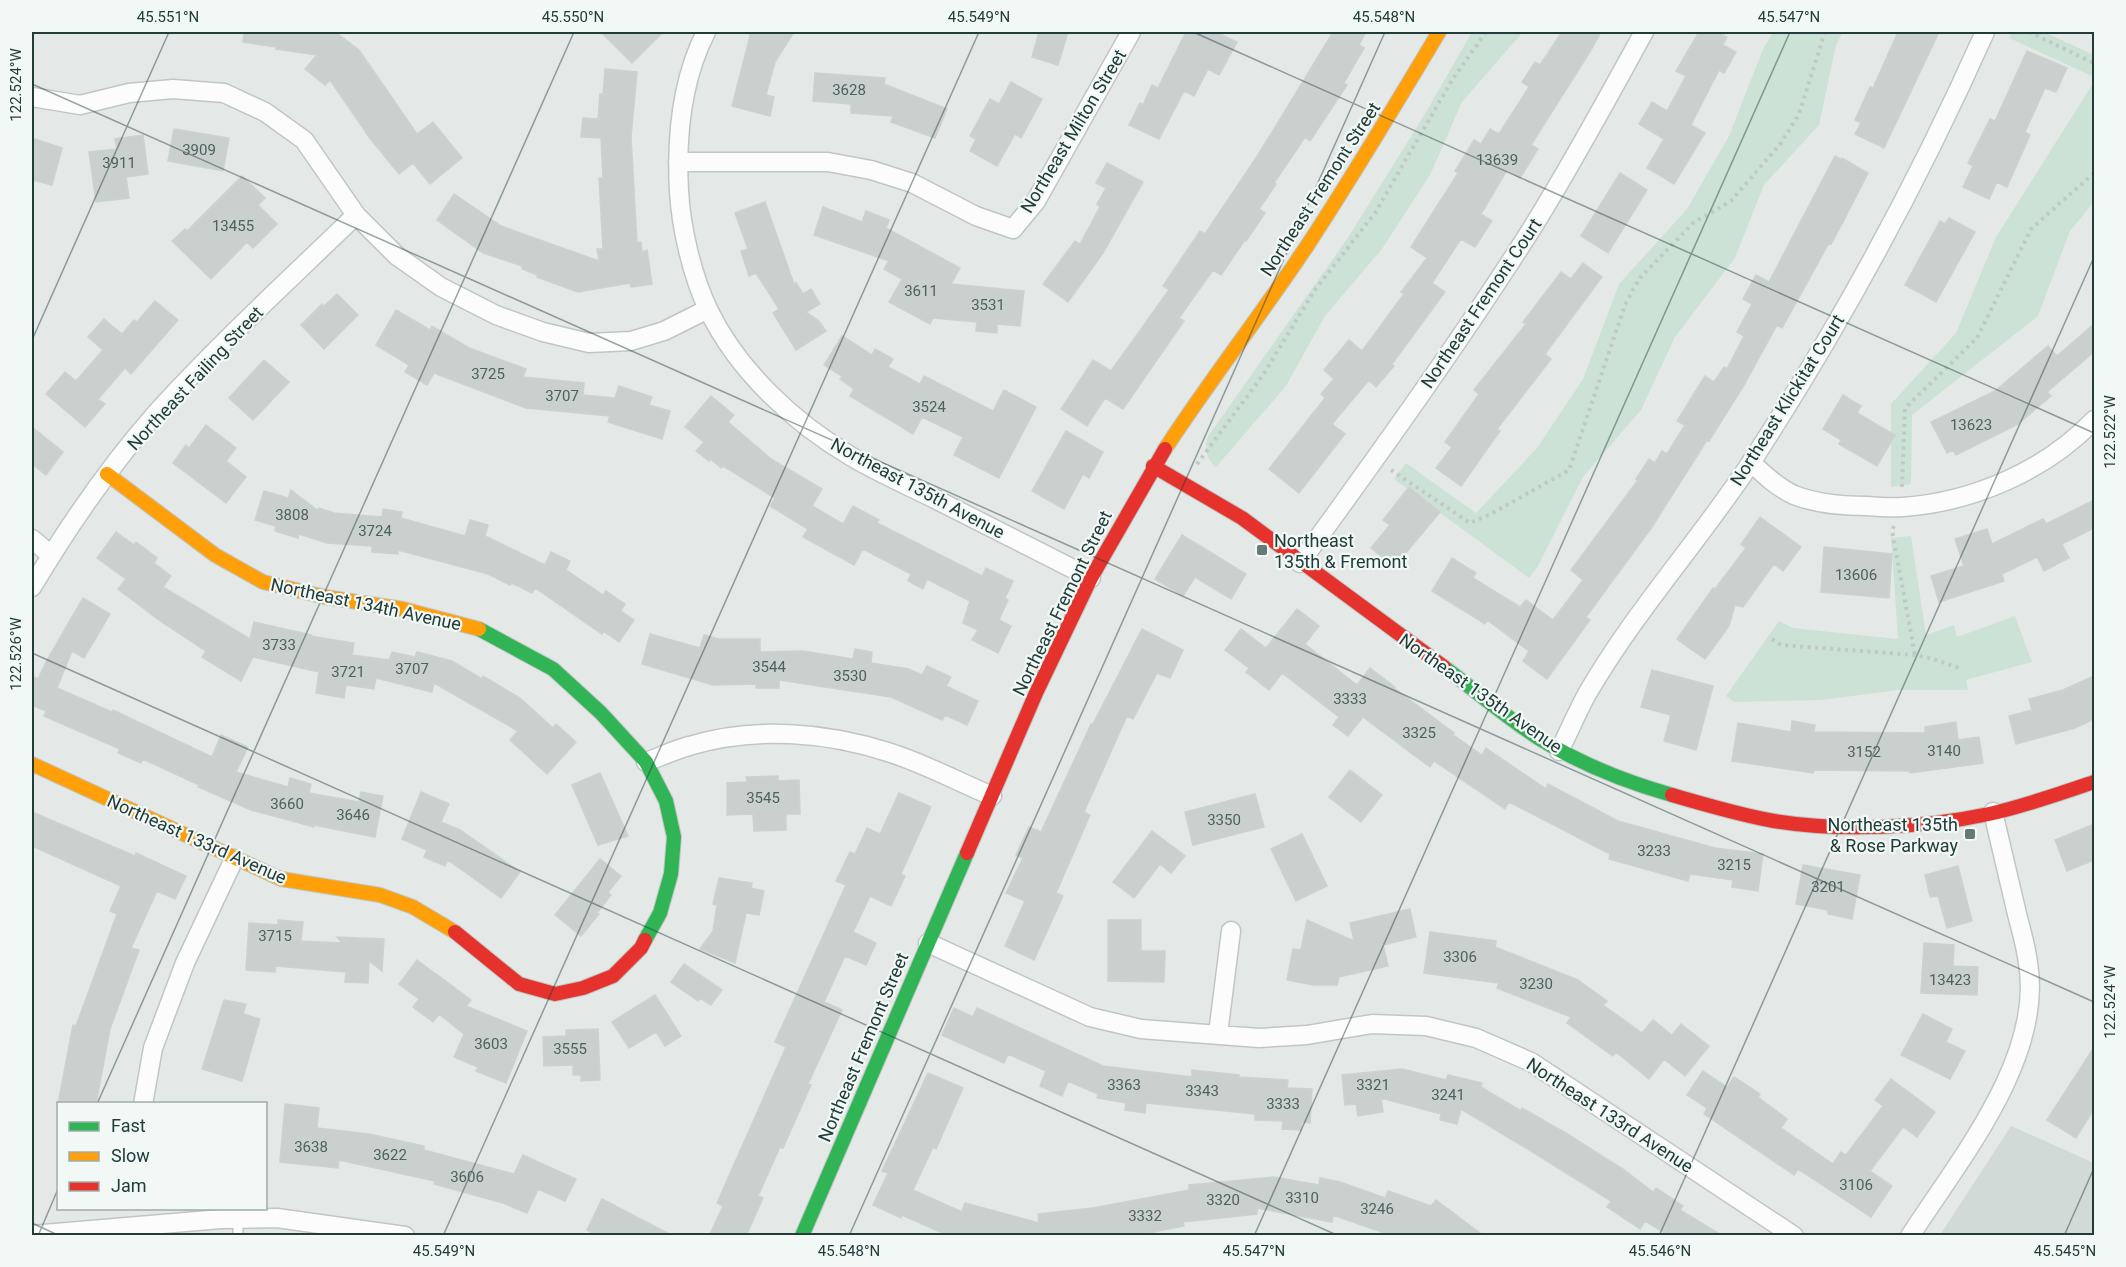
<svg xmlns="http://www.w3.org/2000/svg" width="2126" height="1267" font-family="Roboto,sans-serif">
<rect width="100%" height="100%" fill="#e4e9e7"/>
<path fill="#d1dad7" d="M2011,1126L2094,1163V1235H1940Z"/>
<path fill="#cce2d6" d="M1472,32H1523L1462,102L1430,175L1382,249L1325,316L1286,386L1216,467C1206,459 1203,447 1209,435L1347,239L1425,114Z
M1773,32H1843L1836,45L1819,125L1764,185L1735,258L1675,337L1641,410L1583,477L1537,568L1529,578L1394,479L1406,463L1476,513L1537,448L1583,379L1619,284L1687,209L1729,136L1763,49Z
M2012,32H2044L2094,55V77L2009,38Z
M2094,82V202L2070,231L2038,316L1912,415L1911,484L1891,487V404L1956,333L1996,237Z
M1911,536L1926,635L1954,625L1957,637L2015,616L2032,662L1966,680L1968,690H1898L1822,700L1734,702L1726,696L1779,621L1793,628L1898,639L1891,538Z"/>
<path fill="#cad0ce" stroke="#ccd2d0" stroke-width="1.5" d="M244,32H335L359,50L417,134L433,122L462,158L430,184L413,163L399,174L369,137L330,80L325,85L305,69L317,55L276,49V47L243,42Z
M601,32H663L632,63Z
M751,32H794L775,62L766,95L774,97L770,116L732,106Z
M1039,32H1068L1058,65L1032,57Z
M1186,32H1216L1237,42L1219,75L1208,69L1194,96L1184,91L1159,139L1129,125L1140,103L1143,105L1152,85L1158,88Z
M1333,32H1366L1359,45L1364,48L1344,83L1347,85L1310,141L1305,137L1274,183L1276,184L1259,209L1265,213L1246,241L1245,240L1221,275L1213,270L1179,318L1184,321L1123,409L1105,398L1087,426L1061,409L1093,360L1111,371L1169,290L1163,286L1200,231L1205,234L1258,155Z
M1562,32H1601L1591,50L1531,145L1538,149L1520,178L1507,170L1481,214L1492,221L1475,247L1461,239L1432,283L1445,292L1392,364L1394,366L1376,387L1369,380L1332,424L1345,434L1299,493L1269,469L1325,398L1321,394L1334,379L1324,370L1349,340L1362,351L1404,294L1401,292L1427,258L1411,247L1458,173L1455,171L1474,140L1481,144L1490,129L1499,134L1529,87L1522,82L1535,62L1540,65Z
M1699,32H1718L1727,37L1723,45L1736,52L1724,73L1719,70L1691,125L1705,133L1674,184L1647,168L1664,139L1639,124L1652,102L1667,111L1686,76L1676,71Z
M1898,32H1939L1884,148L1855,134L1861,123L1855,120L1870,87L1873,88Z
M2027,51L2067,68L2056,92L2045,88L2025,132L2030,135L2007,187L1997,182L1989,199L1963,187L1973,166L1968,163L1990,119L1995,121Z
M605,69L637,72L631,137L637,243L641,242L642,252L647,250L652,284L631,287L630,283L578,292L537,277L538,275L522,269V266L483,253L437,220L454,194L501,226L599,261L597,249H603L599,178H603L601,138L581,137L583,118L598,119L600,94H603Z
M815,73L885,78L884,84L947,109L935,138L891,122L893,116L851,113V104L813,101Z
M1011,82L1042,99L1021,138L1015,134L997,166L970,151L976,139L970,136L990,99L999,104Z
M174,129L229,138L223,171L168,161Z
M143,135L148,174L126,177L129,198L96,202L89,152L117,149L115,139Z
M32,138L62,148L52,185L32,180Z
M1835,156L1842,160V158L1868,173L1842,224L1831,244L1829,243L1782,328L1777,325L1744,385L1709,441L1707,440L1652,527L1586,617L1590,620L1547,679L1523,661L1529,651L1487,620L1485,624L1432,591L1452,558L1476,573L1473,578L1520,607L1526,600L1553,620L1583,580L1571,570L1638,480L1636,479L1649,459L1655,463L1662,451L1667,454L1685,425L1677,421L1705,376L1714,382L1724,367L1727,369L1744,336L1737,332L1752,304L1743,299L1756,275L1769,282Z
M1107,163L1143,182L1103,253L1068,302L1043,284L1075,241L1080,244L1100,207L1097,204L1106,188L1096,183Z
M1620,173L1647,190L1608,253L1581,236Z
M242,176L265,198L258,205L277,224L253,248L247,242L211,279L172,241L185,229L187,231Z
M765,202L795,287L796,283L803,294L811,289L820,304L806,312L819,321L826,331L796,350L773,313L779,309L756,273L749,276L741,251L748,249L735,213Z
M823,207L862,222L866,211L889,220L886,228L960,268L951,284L1024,291L1020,326L997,324V333L976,331L977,322L933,318L930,324L889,302L902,279L884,269L889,261L814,235Z
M1949,218L1975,232L1936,302L1905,285L1940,221L1945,224Z
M1583,263L1602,277L1545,354L1551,359L1497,429L1500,431L1461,486L1436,468L1452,447L1445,442L1479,394L1474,390L1526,324L1523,322L1561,272L1571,279Z
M337,294L358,315L324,349L301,325L322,304L324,306Z
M155,301L178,320L131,374L125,368L98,399L105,404L85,427L46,394L65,372L76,381L103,350L88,337L104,319L122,334L134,320L137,322Z
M396,310L430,330L432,326L469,348L526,369L523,377L584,383L583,395L615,398L619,386L652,397L649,405L670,411L662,439L608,422L610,416L526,408L434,373L427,385L405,372L409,365L376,345Z
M2094,324V352L2047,392L2051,396L2018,424L1956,455L1953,450L1947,453L1931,422L1995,391L2048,346L2057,356Z
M842,336L872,355L875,349L893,359L888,367L920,384L924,376L993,411L1004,390L1036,407L999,478L954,455L963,437L922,417L913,434L850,396L854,389L840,379L842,376L824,365Z
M264,360L289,382L253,420L229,398Z
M1843,395L1861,406L1857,413L1895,435L1877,466L1839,444L1841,440L1823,429Z
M711,396L734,415L728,422L771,459L822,489L812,506L843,524L853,506L879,520L877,523L982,576L986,568L1013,581L1005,598L1008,600L999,620L1011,626L998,653L972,640L978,630L963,623L970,601L927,579L923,589L908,581L911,574L863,549L854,565L803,537L808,529L770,506L775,498L723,466L721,468L711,459L709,461L696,451L704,442L685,427Z
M206,425L236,448L226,461L246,477L226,503L173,463L186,445L189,448Z
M32,427L63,452L46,475L32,464Z
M1066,431L1103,452L1089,478L1083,474L1064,509L1032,491Z
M1409,487L1440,512L1394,567L1371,548L1390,525L1383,520Z
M291,490L317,510L319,508L334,513L382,517L383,509L402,512L401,518L465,536L470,520L488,525L485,536L545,565L551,552L570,561L566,570L603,595L606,591L625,604L621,611L634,620L619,642L603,631L602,634L535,588L532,593L512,583L510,585L488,574L398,550V554L372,552V546L327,543L299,534L298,538L275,531L276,526L255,520L264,491L288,498Z
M2094,500V528L2062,544L2069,558L2044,571L2037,557L2002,574L2004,581L1939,602L1931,576L1964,566L1955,539L1987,529L1992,544L2043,519L2046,524Z
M1760,517L1801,547L1783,571L1774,564L1743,607L1735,605L1729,626L1705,659L1677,639L1713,588L1715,589L1746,548L1741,544Z
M116,532L134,545L136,542L157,558L154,563L171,576L163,587L250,639L254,622L311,635L310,636L354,643L352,655L389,660L392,652L415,657L417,652L452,661L482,679L483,676L520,698L553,728L556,724L576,742L547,774L510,740L518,731L434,683L432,692L376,678L374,689L346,685L344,698L316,693L319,672L253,657L241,681L202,657L206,651L163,623L118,589L126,579L97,558Z
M1182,535L1246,574L1231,599L1195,577L1183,596L1155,579Z
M1824,547L1892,554L1889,598L1821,592Z
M83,598L110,614L84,658L72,651L57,688L112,712L113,710L212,757L221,735L248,747L236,772L288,787L290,778L311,784L309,793L359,802L361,792L383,796L375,837L314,825V827L251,810L198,787L199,785L143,759L141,763L118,753L120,749L44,716L46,711L32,705V676L38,679L47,660Z
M1297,609L1319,626L1305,644L1357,685L1370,668L1395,687L1394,688L1454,733L1453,735L1482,755L1486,748L1546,789L1548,784L1618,821L1715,848L1763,854L1758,891L1732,887L1733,880L1690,874L1688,881L1609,859L1610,854L1509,802L1505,809L1434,761L1430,767L1363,717L1348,736L1333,725L1339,717L1282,673L1269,690L1246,672L1249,668L1225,650L1241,629L1266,648Z
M1142,629L1183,650L1170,678L1157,673L1133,719L1127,716L1084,812L1090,815L1056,893L1063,896L1034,960L1005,946L1025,901L1006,893L1023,858L1016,855L1029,827L1041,832L1091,724H1093Z
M650,634L700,648L704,635L719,639H760V652L803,651L853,659L855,649L872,652L871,663L909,669L922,675L927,666L951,677L946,686L978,701L967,725L945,715L942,720L891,697L779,680V688H756V684L713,685L642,664Z
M1652,670L1713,686L1696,750L1664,741L1671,715L1641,707Z
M2094,676V719L2075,728L2016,744L2009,716L2032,710L2029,699L2063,690Z
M1792,721L1815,725L1814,732L1925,733V727L1956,722L1958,740L1979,737L1983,763L1910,773L1909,771L1814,770L1813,773L1732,761L1738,723L1791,732Z
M1350,770L1382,795L1361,822L1329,797Z
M600,773L628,836L598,845L572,785Z
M778,776V781L799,780L800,814H786V830L754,831L753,814L727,815V783L747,782L746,777Z
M421,792L449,804L441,822L460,830L520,872L501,898L448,860L445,866L424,857L427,850L402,839Z
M899,793L931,807L901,874L905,876L891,906L870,896L853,932L876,943L866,965L845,956L824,1002L842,1010L808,1084L811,1085L783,1148L780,1147L758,1196L763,1198L746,1236H709L723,1206L717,1203L786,1047L775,1042L846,885L836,881L850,852L855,854L867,828L880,834Z
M1255,794L1264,827L1193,845L1185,812Z
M32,812L135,856L136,853L186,876L175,899L157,891L131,948L139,950L110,1029L96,1104H58L73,1025L76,1026L117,914L110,911L121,886L32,846Z
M2094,824V860L2067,871L2055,840Z
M1152,831L1185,856L1171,873L1160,864L1134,898L1113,882Z
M1302,834L1327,886L1296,901L1271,849Z
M600,859L621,876L608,892L611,895L597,913L599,914L581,936L555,915Z
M1803,865L1860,875L1852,919L1828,914V910L1796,904Z
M1958,866L1972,921L1947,928L1938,896L1930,897L1925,875Z
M719,878L752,883L751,888L764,891L759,915L746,913L735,963L700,949L713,931L717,905L713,904Z
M1410,909L1416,937L1383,945L1388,966L1339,977L1337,985H1314L1287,980L1293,949L1301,950L1307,920L1354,941L1350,923Z
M278,920L303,922L301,941L342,943L337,937L384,939L382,971L369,961L368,983L345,982L346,972L276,966L275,972L246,970L249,923L278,925Z
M1108,920H1141V951H1165L1164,982L1108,981Z
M1430,932L1496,941L1495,947L1578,980L1607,1001L1603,1005L1642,1033L1653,1020L1672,1035L1681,1024L1709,1046L1685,1076L1664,1059L1649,1079L1616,1052L1613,1056L1567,1023L1571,1017L1497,988L1499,983L1424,973Z
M1924,943L1954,945L1953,966L1978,967L1977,995L1921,993Z
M417,960L471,1000L466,1006L527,1031L506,1083L476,1071L478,1067L454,1057L464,1034L439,1014L433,1022L413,1007L419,999L399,984Z
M684,964L722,990L711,1005L700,998L698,1001L671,982Z
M655,995L681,1036L665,1046L656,1032L629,1048L612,1022Z
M224,1000L246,1004L243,1014L260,1019L242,1081L202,1069Z
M954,1008L973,1017L977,1008L1103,1066L1192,1077V1070L1239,1075V1077L1288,1080L1287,1088L1312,1089L1310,1123L1302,1122L1301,1130L1282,1129L1283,1121L1255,1120V1114L1146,1103L1145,1113L1125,1110L1126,1103L1097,1098L1098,1094L1068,1081L1062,1096L1040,1086L1046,1071L1008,1054L1004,1063L942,1035Z
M1923,1014L1952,1029L1946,1042L1965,1051L1950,1079L1901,1055Z
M598,1029L600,1080L581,1081V1075H573V1065L544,1066L543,1037L566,1036V1030Z
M2094,1047V1109L2076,1138L2047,1120Z
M1402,1069L1446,1080L1448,1075L1482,1083L1481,1087L1521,1111L1522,1108L1569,1135L1623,1169L1653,1192L1656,1188L1683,1206L1680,1210L1723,1236H1670L1645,1221L1640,1229L1607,1207L1611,1201L1544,1159L1461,1109L1457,1124L1440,1120L1441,1114L1381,1098L1383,1112L1358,1116L1356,1104L1345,1105L1342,1075Z
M1703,1071L1727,1087L1734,1077L1760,1094L1758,1097L1787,1119L1781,1128L1833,1164L1841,1152L1846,1155L1883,1106L1875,1100L1891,1079L1935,1112L1917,1137L1903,1127L1870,1171L1892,1186L1871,1217L1798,1169L1794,1175L1704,1114L1707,1108L1687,1095Z
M928,1073L963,1088L936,1149L933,1147L913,1190L962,1212L965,1203L1039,1223L1038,1214L1093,1208L1189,1190V1185L1274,1177L1319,1185L1320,1178L1340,1182L1385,1198L1388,1191L1431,1206L1436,1200L1484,1236H1393L1333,1215L1332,1222L1257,1208V1214L1183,1222L1184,1226L1134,1236H949L902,1215L901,1218L873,1205L888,1173L882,1171Z
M285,1104L319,1108L317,1128L369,1134L424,1146V1150L514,1174L523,1155L576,1179L565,1201L538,1189L527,1213L503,1203L434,1184L435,1181L339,1160L338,1168L280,1162Z
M602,1199L673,1236H597L587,1230Z"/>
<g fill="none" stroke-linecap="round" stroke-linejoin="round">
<g stroke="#c1c6c4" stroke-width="12">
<path id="lane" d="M238,1236V1218"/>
</g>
<g stroke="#c1c6c4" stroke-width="21">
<path id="street" d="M706,32C681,81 676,136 679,191C681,228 692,275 708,309C737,370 794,423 852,457C879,473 909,486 937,500C988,526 1039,552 1091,578
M32,97L80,105L129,93L173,89L224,93L265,112L304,140L356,215L397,256L441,287L496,315L543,332L589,343L631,341L664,331L708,309
M678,162H828L871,170L912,183L976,216L1013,229L1036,201L1131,32
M1751,462C1764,475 1777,487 1794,495C1817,504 1842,506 1866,506C1878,507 1891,508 1903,507C1973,502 2045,471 2094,420
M32,539L51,555
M1300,563C1379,454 1457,346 1529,233C1570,168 1607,99 1644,32
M32,587C69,525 111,464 159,410C221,342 290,279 356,215
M1559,751C1569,732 1577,712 1587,694C1635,611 1700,540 1752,461C1841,324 1919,180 1985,32
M646,762C660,757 674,750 689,746C754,726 827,732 891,753C925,764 959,782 992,796
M928,943L1090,1017L1141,1029L1259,1038L1307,1035L1372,1024L1426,1026L1476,1038L1531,1062L1794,1236
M1218,1034L1231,931
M143,1104L153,1048L185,963L234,859
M32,1235L221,1219L277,1218L405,1236
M1910,1236C1959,1160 2044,1058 2028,963C2026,946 2021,930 2017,914C2009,880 2001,846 1993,812"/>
</g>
<g stroke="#bfc6c4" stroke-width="16">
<path id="fast" d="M479,629L553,669L601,713L646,762L666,801L674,837L671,874L660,913L645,940
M1444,667C1476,691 1507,718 1540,739C1581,764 1626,782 1672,795
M802,1236L967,853"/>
</g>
<g stroke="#bfc6c4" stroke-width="16">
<path id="slow" d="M1165,449C1210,380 1261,315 1307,246C1353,176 1396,104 1439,32
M107,474L215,555L263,582L325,597L403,609L479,629
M32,764L281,879L380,895L413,907L455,932"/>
</g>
<g stroke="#bfc6c4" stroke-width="16">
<path id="jam" d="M1153,466L1242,518L1444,667
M1672,795C1706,805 1740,815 1774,821C1841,832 1923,828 1989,814C2025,806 2059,794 2094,782
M967,853L1036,693L1091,578L1165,449
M455,932L519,984L555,994L583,988L613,976L641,948L645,940"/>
</g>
<path stroke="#c1c9c8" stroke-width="4" stroke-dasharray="3 4.5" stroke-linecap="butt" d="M2029,32L2094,63
M1197,464L1263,375L1314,291L1375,213L1452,80L1486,32
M1391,470L1470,523L1491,514L1569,470L1625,305L1639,279L1693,223L1731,201L1781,143L1799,114L1825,32
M1902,487L1905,408L1977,338L2031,229L2094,173
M1894,526L1892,531L1915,655
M1772,639L1781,645L1915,655L1930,658L1959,668"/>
<use href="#lane" stroke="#fbfcfb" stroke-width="9"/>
<use href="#street" stroke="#fbfcfb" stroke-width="18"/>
<use href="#fast" stroke="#30b455" stroke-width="14"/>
<use href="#slow" stroke="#ff9f0a" stroke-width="14"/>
<use href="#jam" stroke="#e5322d" stroke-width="14"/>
</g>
<path fill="none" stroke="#213c39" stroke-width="1.5" stroke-opacity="0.45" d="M1193,32L2094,433M32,84L2094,1002M32,340L169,32M32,653L1339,1236M97,1104L574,32M32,1223L60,1236M38,1236L58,1189M443,1236L979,32M849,1236L1385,32M1254,1236L1790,32M1659,1236L2094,257M2064,1236L2094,1168"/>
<g fill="#657976" stroke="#f1f8f6" stroke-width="2">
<rect x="1256" y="544" width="12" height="12" rx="3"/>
<rect x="1964" y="828" width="12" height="12" rx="3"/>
</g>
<g text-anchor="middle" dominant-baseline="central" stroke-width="4.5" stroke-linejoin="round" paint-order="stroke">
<g font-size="15" fill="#4c625f">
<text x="849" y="90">3628</text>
<text x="199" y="150">3909</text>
<text x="1497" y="160">13639</text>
<text x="119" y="163">3911</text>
<text x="233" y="226">13455</text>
<text x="921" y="291">3611</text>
<text x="988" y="305">3531</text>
<text x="488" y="374">3725</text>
<text x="562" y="396">3707</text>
<text x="929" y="407">3524</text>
<text x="1971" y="425">13623</text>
<text x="292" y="515">3808</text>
<text x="375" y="531">3724</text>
<text x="1856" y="575">13606</text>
<text x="279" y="645">3733</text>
<text x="769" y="667">3544</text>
<text x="412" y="669">3707</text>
<text x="348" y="672">3721</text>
<text x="850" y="676">3530</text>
<text x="1350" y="699">3333</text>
<text x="1419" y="733">3325</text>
<text x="1944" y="751">3140</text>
<text x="1864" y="752">3152</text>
<text x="763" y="798">3545</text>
<text x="287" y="804">3660</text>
<text x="353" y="815">3646</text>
<text x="1224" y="820">3350</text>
<text x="1654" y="851">3233</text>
<text x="1734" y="865">3215</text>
<text x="1828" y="887">3201</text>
<text x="275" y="936">3715</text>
<text x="1460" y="957">3306</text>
<text x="1950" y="980">13423</text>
<text x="1536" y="984">3230</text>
<text x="491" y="1044">3603</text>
<text x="570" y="1049">3555</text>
<text x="1124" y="1085">3363</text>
<text x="1373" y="1085">3321</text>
<text x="1202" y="1091">3343</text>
<text x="1448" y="1095">3241</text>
<text x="1283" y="1104">3333</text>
<text x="311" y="1147">3638</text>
<text x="390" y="1155">3622</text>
<text x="467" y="1177">3606</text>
<text x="1856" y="1185">3106</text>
<text x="1302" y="1198">3310</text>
<text x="1223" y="1200">3320</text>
<text x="1377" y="1209">3246</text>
<text x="1145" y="1216">3332</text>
</g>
<g font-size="18" fill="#213c39" stroke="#f1f8f6">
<text transform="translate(1073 131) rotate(-59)">Northeast Milton Street</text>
<text transform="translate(1320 189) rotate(-57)">Northeast Fremont Street</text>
<text transform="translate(1481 303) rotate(-56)">Northeast Fremont Court</text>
<text transform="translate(195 378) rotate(-47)">Northeast Failing Street</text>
<text transform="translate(1787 400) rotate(-58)">Northeast Klickitat Court</text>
<text transform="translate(918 488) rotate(28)">Northeast 135th Avenue</text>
<text transform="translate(1062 603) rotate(-64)">Northeast Fremont Street</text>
<text transform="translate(366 604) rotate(12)">Northeast 134th Avenue</text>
<text transform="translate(1481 693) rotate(35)">Northeast 135th Avenue</text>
<text transform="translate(197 839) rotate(24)">Northeast 133rd Avenue</text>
<text transform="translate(863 1047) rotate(-67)">Northeast Fremont Street</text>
<text transform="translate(1610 1115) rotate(33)">Northeast 133rd Avenue</text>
</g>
<g font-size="18" fill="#213c39" stroke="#f1f8f6" text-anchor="start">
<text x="1274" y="540">Northeast<tspan x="1274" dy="21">135th &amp; Fremont</tspan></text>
<text x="1958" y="824" text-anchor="end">Northeast 135th<tspan x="1958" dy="21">&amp; Rose Parkway</tspan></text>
</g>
</g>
<rect width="2126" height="1267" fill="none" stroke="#f1f8f6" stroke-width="66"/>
<rect x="57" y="1102" width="210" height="108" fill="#f1f8f6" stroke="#9eadaa" stroke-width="1.5"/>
<rect x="69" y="1122" width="30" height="9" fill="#30b455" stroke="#9eadaa" stroke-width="1.5"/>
<text x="111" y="1132" font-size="18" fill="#213c39">Fast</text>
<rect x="69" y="1152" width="30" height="9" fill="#ff9f0a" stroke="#9eadaa" stroke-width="1.5"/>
<text x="111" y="1162" font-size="18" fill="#213c39">Slow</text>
<rect x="69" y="1182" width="30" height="9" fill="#e5322d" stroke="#9eadaa" stroke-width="1.5"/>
<text x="111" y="1192" font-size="18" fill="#213c39">Jam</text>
<rect x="33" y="33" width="2060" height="1201" fill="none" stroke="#213c39" stroke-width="2"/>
<g font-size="15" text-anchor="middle" fill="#213c39">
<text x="168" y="22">45.551°N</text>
<text x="573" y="22">45.550°N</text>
<text x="979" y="22">45.549°N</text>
<text x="1384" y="22">45.548°N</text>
<text x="1789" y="22">45.547°N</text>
<text transform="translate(16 85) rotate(-90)" y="5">122.524°W</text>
<text transform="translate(2110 432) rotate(-90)" y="5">122.522°W</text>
<text transform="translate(16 654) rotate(-90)" y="5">122.526°W</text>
<text transform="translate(2110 1002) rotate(-90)" y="5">122.524°W</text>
<text x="444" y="1256">45.549°N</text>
<text x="849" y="1256">45.548°N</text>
<text x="1254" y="1256">45.547°N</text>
<text x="1660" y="1256">45.546°N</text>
<text x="2065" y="1256">45.545°N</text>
</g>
</svg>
